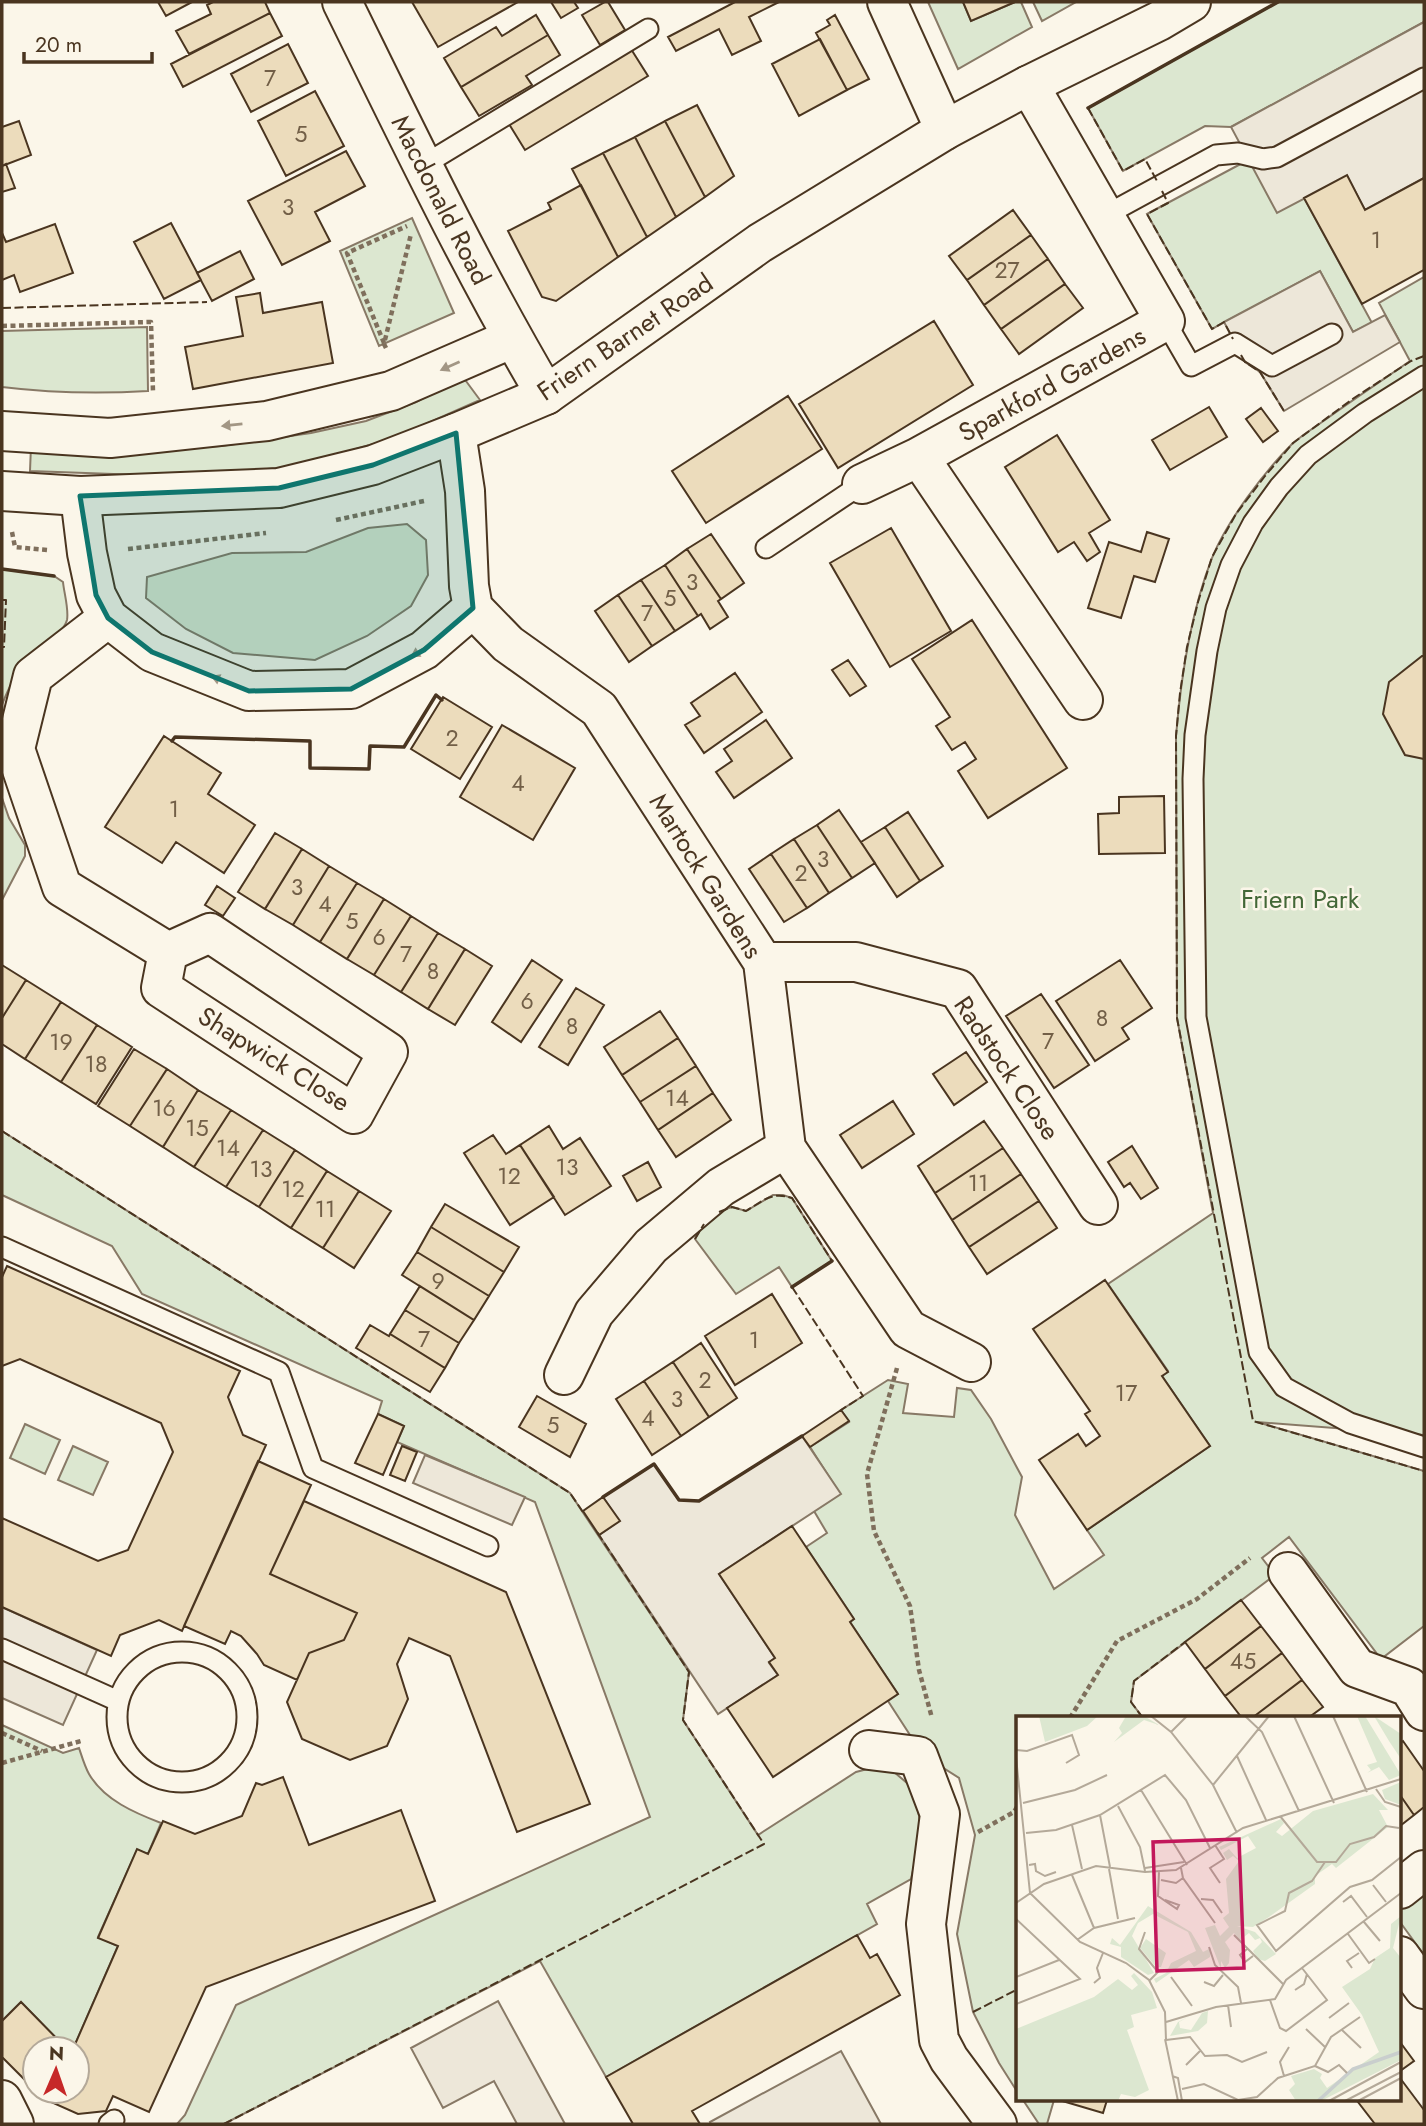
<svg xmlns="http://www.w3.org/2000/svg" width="1426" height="2126" font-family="Jost,sans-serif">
<rect width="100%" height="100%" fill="#fbf6e9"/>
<path fill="#dce7d0" stroke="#887966" stroke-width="2" d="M928,2H963L971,21L1015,2H1021L1032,27L958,69Z
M1033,2H1076L1042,21Z
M1278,2H1424V22L1231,127L1205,126L1123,171L1088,108Z
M1248,160L1304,198L1372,323L1353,332L1320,271L1212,329L1147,214Z
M412,218L454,313L379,346L340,251Z
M1424,277V1435L1257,1422L1424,1471V1626L1381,1659L1289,1537L1262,1558L1275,1575L1134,1681L1131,1702L1143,1718H1018V2093L999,2063L973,2012L957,1934L975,1835L959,1778L923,1755L888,1701L898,1694L850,1622L854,1619L806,1547L827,1533L814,1511L840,1494L810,1447L849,1422L841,1410L888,1380L908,1384L903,1413L954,1417L957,1388L971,1390L991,1419L1022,1477L1015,1515L1054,1589L1104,1555L1087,1530L1210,1446L1162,1376L1168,1371L1108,1284L1213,1213L1177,1018L1176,736C1181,676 1190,614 1212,558C1227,521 1264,472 1292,444C1301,436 1312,429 1322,422C1351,401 1381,381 1410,361L1379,303Z
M147,327L148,391C99,394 51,393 2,387V331Z
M463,377L480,400L394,438L294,467L169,476L30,471L31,446L138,450L221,446L311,433L366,421L416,402Z
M407,524L426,540L428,575L411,606L367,636L315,660L233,653L186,629L146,598L147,577L232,553L306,552L368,528Z
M2,569L54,576L63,582C64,593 69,609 67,620C63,634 43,644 33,654C18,669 9,686 2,705Z
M2,798L9,818L25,845V856L2,900Z
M2,1131L570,1493L689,1672L683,1720L758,1835L856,1772L875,1767L894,1772L907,1783L915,1794L922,1832L911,1879L867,1904L877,1924L606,2077L540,1961L224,2124H177L185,2115L236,2005L650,1817L535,1502L397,1442L404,1426L378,1414L382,1401L142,1294L112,1246L2,1195Z
M773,1195H783L792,1198L832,1261L792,1287L779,1267L736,1294L695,1239L711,1211L714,1213L732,1207L746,1211Z
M25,1424L60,1440L45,1474L10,1458Z
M73,1446L108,1462L93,1495L58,1480Z
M2,1725L63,1753L79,1748C82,1757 85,1767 89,1774C104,1800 135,1813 161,1823L148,1854L137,1850L98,1937L118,1946L73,2049H67L21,2002L2,2021Z
M1424,1890V1955L1400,1922V1908Z
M1023,2100H1054L1047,2124H1039Z"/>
<path fill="#ede7d9" stroke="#887966" stroke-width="2" d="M1424,22V178L1365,210L1347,176L1277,213L1231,127Z
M1320,271L1353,332L1385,315L1400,342L1284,411L1260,372L1245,362L1224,322Z
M802,1436L841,1494L719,1574L775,1658L769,1663L778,1675L718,1714L599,1535L619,1521L603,1497L654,1464L679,1500L699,1501Z
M425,1455L525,1497L512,1525L413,1483Z
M2,1607L97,1650L63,1725L2,1698Z
M498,2001L565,2124H517L494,2081L443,2108L411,2048Z
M841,2051L881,2124H711L710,2122Z"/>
<path fill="#ecdcbc" stroke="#4a3520" stroke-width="2" d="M158,2H192L166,16Z
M213,2H265L270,13L189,54L176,31L211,14L207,5Z
M412,2H518L438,47Z
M551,2H574L578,8L561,18Z
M605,2H608L625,30L600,45L582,15Z
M735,2H779L749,17L761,41L732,55L719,29L676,51L668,37Z
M963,2H1015L971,21Z
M270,13L282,36L183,87L171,64Z
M536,15L548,35L461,87L444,58L496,27L502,36Z
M835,15L869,79L847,90L816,33L830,25L827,20Z
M548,35L560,55L526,76L532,85L479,116L461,87Z
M820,39L847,90L799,116L772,64Z
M288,44L308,83L251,112L231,74Z
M631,49L648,76L525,150L509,124Z
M315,91L344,146L286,176L258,121Z
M697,105L734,176L705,197L665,121Z
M19,121L31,155L2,166V127Z
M665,121L705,197L676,217L635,137Z
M635,137L676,217L647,237L603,153Z
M346,151L365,186L315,212L330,241L282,265L248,201Z
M603,153L647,237L618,257L572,169Z
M6,164L15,188L2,192V166Z
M1347,175L1365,210L1424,178V270L1362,304L1304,198Z
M581,185L618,257L556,301L542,297L508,231L551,209L548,203Z
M1013,210L1031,235L967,280L949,256Z
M171,223L201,280L164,299L134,242Z
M55,224L73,273L20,292L14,275L2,280V233L6,242Z
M1031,235L1048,259L984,305L967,280Z
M240,251L254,279L212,301L197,273Z
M1048,259L1065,284L1001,329L984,305Z
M1065,284L1083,308L1019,354L1001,329Z
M260,293L263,313L322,302L333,363L193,389L185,347L243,336L236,297Z
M934,321L973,385L838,468L799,404Z
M788,396L822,449L706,523L672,471Z
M1209,407L1227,437L1170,470L1152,440Z
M1261,408L1278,431L1263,442L1246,419Z
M1057,435L1110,520L1089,533L1100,552L1087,561L1074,542L1058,552L1005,467Z
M891,528L951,631L890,667L830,563Z
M1147,532L1169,539L1155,582L1134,576L1121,618L1088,608L1109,542L1141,552Z
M711,534L744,583L721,599L687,549Z
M687,549L721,599L718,601L728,617L710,629L701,614L698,616L665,565Z
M665,565L698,616L675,631L641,580Z
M641,580L675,631L652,646L618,595Z
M618,595L652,646L629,662L595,611Z
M972,620L1067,768L988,818L958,771L976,759L965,742L952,750L936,726L950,717L912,659Z
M1422,656H1424V759L1405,755L1383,714L1389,682Z
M848,660L866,686L850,696L832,670Z
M735,673L762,712L704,753L685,725L700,716L691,703Z
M443,697L492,727L460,779L411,749Z
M766,720L792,758L734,798L716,772L732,761L724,749Z
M502,725L575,768L533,840L460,797Z
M164,736L221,773L208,794L255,825L224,873L176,842L162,863L105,827Z
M1164,796L1165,853L1099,854L1098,814L1119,813V797Z
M839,810L875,863L852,878L817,825Z
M908,812L943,866L920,881L885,827Z
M817,825L852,878L829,893L794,839Z
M885,827L920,881L897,897L861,842Z
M275,833L302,849L265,909L238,892Z
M794,839L829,893L807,908L771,854Z
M302,849L329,866L293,925L265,909Z
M771,854L807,908L784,922L749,869Z
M329,866L357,883L320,942L293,925Z
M357,883L384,899L347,959L320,942Z
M217,886L235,898L223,916L205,905Z
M384,899L411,916L374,975L347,959Z
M411,916L438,933L401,992L374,975Z
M438,933L465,949L428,1009L401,992Z
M465,949L492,966L455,1025L428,1009Z
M532,960L562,980L521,1042L492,1022Z
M1120,960L1152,1008L1122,1028L1129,1039L1095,1061L1056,1001Z
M2,965L26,980L2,1018Z
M26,980L61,1002L25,1059L2,1044V1018Z
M576,988L604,1005L568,1065L539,1047Z
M1041,994L1089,1065L1054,1088L1006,1016Z
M61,1002L97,1025L61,1082L25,1059Z
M660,1011L678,1038L622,1075L604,1047Z
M97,1025L132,1047L96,1104L61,1082Z
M678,1038L696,1066L640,1102L622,1075Z
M134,1049L167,1069L130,1126L98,1106Z
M966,1052L987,1082L954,1105L933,1074Z
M696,1066L713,1093L658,1130L640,1102Z
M167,1069L198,1090L163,1147L130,1126Z
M198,1090L231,1110L194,1167L163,1147Z
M713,1093L731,1120L676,1157L658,1130Z
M893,1101L914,1134L862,1168L840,1135Z
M231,1110L263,1130L226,1187L194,1167Z
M984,1121L1003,1148L935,1193L918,1166Z
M549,1126L563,1149L580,1138L611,1186L565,1215L520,1145Z
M263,1130L295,1150L259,1207L226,1187Z
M493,1135L506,1154L520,1145L554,1197L510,1225L464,1153Z
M1132,1146L1158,1188L1141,1199L1130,1183L1124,1187L1108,1162Z
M1003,1148L1021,1174L952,1220L935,1193Z
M295,1150L327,1171L291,1228L259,1207Z
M648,1162L661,1187L637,1201L623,1176Z
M327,1171L359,1191L323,1248L291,1228Z
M1021,1174L1039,1201L969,1247L952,1220Z
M359,1191L391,1211L354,1268L323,1248Z
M1039,1201L1057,1228L987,1274L969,1247Z
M445,1204L519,1247L504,1272L431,1227Z
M431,1227L504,1272L489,1296L417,1252Z
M417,1252L489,1296L474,1320L402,1275Z
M7,1266L240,1371L228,1397L243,1435L266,1445L182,1631L159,1620L120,1635L111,1656L2,1607V1518L98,1561L128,1550L173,1452L161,1423L20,1359L2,1366V1277Z
M1105,1280L1168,1372L1162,1376L1210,1446L1087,1530L1039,1460L1078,1434L1086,1446L1100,1436L1085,1414L1090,1411L1033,1329Z
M420,1286L474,1320L459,1343L405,1310Z
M772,1294L802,1343L735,1385L705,1336Z
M405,1310L459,1343L445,1368L390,1334Z
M370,1325L389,1336L390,1334L445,1368L430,1392L356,1348Z
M701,1343L737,1398L709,1417L673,1362Z
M673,1362L709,1417L681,1436L644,1381Z
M644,1381L681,1436L652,1455L616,1399Z
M537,1396L586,1424L570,1457L519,1427Z
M841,1410L849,1421L810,1447L802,1436Z
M378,1414L404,1426L383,1475L355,1463Z
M402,1446L417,1452L405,1481L390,1475Z
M258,1461L311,1485L270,1574L357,1613L344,1640L309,1653L297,1680L264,1665L257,1654L241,1636L231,1631L225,1644L184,1626Z
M603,1497L620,1521L599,1535L583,1511Z
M304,1501L506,1592L590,1804L517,1832L450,1656L409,1638L397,1664L408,1699L387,1746L350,1760L302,1739L287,1702L309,1653L344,1640L357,1613L270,1574Z
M792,1526L854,1619L850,1622L898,1694L773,1777L727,1708L778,1675L769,1662L775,1658L719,1574Z
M1241,1600L1261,1626L1205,1669L1185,1642Z
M1261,1626L1282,1653L1225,1696L1205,1669Z
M1282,1653L1302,1680L1252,1718H1242L1225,1696Z
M1302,1680L1323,1707L1308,1718H1252Z
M1403,1741L1424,1771V1807L1414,1815L1400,1795V1743Z
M283,1777L309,1845L401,1810L435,1901L206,1987L149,2112L113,2096L106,2111L78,2114L42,2098L36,2091H77V2049H73L118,1946L98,1938L137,1849L148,1854L163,1821L195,1834L242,1816L256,1783L262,1785Z
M1400,1795L1414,1815L1400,1826Z
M857,1935L870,1958L877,1954L900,1995L692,2111L700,2124H633L606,2077Z
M21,2002L67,2049H35V2090L2,2057V2021Z
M1400,2042L1414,2061L1400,2071Z
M1400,2078L1424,2110V2124H1375L1358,2102L1361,2100H1400Z
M1059,2100H1107L1103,2113Z"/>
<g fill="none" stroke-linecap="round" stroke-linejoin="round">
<g stroke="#4a3520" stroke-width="23">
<path id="service" d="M422,166L648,29
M1104,216L1216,155L1238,153L1263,159L1277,157L1424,78
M1165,321L1191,366L1235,343L1272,366L1332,334
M1424,376L1365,413L1308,455L1279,487L1253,523L1231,565L1216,608L1207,651L1195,735L1193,779L1196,1017L1259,1352L1284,1387L1350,1423L1424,1447
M766,548L862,484
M2,1247L279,1372L313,1468L488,1546
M2,1649L118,1701
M117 1717a65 65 0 1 1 130 0a65 65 0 1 1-130 0Z
M109,2124L114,2120"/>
</g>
<g stroke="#4a3520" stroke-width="42">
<path id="minor" d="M342,2C407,134 471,268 546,395
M887,2L945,130
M1029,85L1165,321L919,457L1083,700
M2,431L110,438L267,421L391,391L513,338
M456,433L465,491L469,586L473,608L508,644L599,709L763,962L786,1148L908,1329L971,1362
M862,484L919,457
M80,496L87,553L96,595L108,618L152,652L249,691L351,689L424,650L473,608
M108,618L33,676L15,749L62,887L168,952L161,988L354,1114L388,1052L210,933L168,952
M763,962H856L958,989L1098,1205
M564,1375L594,1313L651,1246L721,1187L786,1148
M1288,1572L1357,1668L1409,1687L1424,1711
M869,1750L918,1756L940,1814L926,1924L939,2040L949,2059L997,2124
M1400,1889L1424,1870
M1400,1956L1424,1989
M2,2100L14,2124"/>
</g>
<g stroke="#4a3520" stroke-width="42">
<path id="primary" d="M2,491L80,496L279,488L373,465L456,433L546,395L760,243L945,130L1029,85L1159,21L1191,2"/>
</g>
<path stroke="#7f6f5c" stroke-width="4.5" stroke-dasharray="5 3.5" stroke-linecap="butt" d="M2,326L151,322L153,392
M384,343L347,253L407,226
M386,348L384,344L411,234
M336,520L424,501
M12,532L15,547L47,550
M128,549L266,533
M897,1368L867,1474L874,1531L910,1606L919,1670L932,1718
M1070,1718L1117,1641L1197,1599L1250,1558
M2,1733L42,1751
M2,1763L81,1741
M978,1832L1014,1812L1018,1805"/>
<use href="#service" stroke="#fbf6e9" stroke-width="19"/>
<use href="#minor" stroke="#fbf6e9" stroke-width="38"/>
<use href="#primary" stroke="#fbf6e9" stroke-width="38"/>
<path stroke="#4a3520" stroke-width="2" stroke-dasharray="9 3.5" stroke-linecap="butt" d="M1088,108L1123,171L1145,159L1157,181
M1162,191L1168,203L1147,214L1212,329L1224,322L1233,339
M2,308L207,302
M1241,355L1245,362L1260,372L1284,411
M1424,356L1411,361L1354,398L1293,443L1265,476L1236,514L1212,557L1198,602L1187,647L1180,693L1176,736L1177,1018L1253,1421L1424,1471
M2,600H6L4,647H2
M2,1131L570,1493L585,1515
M719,1212L732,1207L746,1211C763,1201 771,1191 792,1198L832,1261
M695,1239L704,1224
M792,1287L863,1396L841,1410
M1143,1718L1131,1702L1134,1681L1185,1642
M973,2012L1018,1989
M224,2124L764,1844L683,1720L689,1672L597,1532"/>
<path stroke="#4a3520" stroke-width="3.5" d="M1088,108L1278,2
M2,569L54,576
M172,741L175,737L310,741V768L369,769L370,746L404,747L436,695L442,700
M792,1287L832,1261
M603,1497L654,1464L679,1500L699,1501L802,1436"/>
</g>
<defs><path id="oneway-solid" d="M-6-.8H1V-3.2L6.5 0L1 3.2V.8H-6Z" transform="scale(1.75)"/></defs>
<g fill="#a29684">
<use href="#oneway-solid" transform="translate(450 366) rotate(156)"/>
<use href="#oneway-solid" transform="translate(232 425) rotate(174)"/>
<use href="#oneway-solid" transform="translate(420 651) rotate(148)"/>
<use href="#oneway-solid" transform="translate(221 680) rotate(-158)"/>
</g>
<path fill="#0f766e" fill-opacity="0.2" stroke="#0f766e" stroke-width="5" stroke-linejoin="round" d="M456,433L473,608L424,650L351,689L249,691L152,652L108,618L96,595L80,496L279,488L373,465Z"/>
<g text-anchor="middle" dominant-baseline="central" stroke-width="5" stroke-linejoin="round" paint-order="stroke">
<g font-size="23" fill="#725f47">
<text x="270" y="78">7</text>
<text x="301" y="134">5</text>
<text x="288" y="207">3</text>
<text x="1376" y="240">1</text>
<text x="1007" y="270">27</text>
<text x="692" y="582">3</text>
<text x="670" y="598">5</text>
<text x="647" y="613">7</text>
<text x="452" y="738">2</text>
<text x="518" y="783">4</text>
<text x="174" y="809">1</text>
<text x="823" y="859">3</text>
<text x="801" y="873">2</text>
<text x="297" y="887">3</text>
<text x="325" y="904">4</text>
<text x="352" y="921">5</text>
<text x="379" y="937">6</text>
<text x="406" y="954">7</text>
<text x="433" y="971">8</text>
<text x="527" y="1001">6</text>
<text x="1102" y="1018">8</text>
<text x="572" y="1026">8</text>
<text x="1048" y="1041">7</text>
<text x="61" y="1042">19</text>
<text x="96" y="1064">18</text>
<text x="677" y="1098">14</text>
<text x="164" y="1108">16</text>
<text x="197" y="1128">15</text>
<text x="228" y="1148">14</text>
<text x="567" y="1167">13</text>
<text x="261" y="1169">13</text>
<text x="509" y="1176">12</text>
<text x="978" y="1183">11</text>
<text x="293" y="1189">12</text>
<text x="325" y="1209">11</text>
<text x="438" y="1281">9</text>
<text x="424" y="1339">7</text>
<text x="754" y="1340">1</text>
<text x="705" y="1380">2</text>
<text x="1126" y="1393">17</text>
<text x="677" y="1399">3</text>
<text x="648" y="1418">4</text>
<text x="553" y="1425">5</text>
<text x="1243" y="1661">45</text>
</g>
<g font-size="26" fill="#4a3520" stroke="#fbf6e9">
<text transform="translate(441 200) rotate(63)">Macdonald Road</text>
<text transform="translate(625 337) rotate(-34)">Friern Barnet Road</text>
<text transform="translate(1052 384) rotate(-29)">Sparkford Gardens</text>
<text transform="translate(706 876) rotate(58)">Martock Gardens</text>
<text transform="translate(274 1059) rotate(32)">Shapwick Close</text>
<text transform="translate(1007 1068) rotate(56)">Radstock Close</text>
</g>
<g font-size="26" fill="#436837" stroke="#fbf6e9">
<text x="1300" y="899">Friern Park</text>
</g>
</g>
<g transform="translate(1016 1716)">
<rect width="385" height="385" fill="#fbf6e9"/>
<path d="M23,0H82L71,10L29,26ZM110,0H128L143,9L128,4L98,26L106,17L103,12ZM341,0H349L385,59L373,64L363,51L351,57L355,54L351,49L361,46ZM358,0L385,18V43L373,25ZM385,66V89L369,83L366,74ZM357,78L372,94H363L372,111L320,152L316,148L299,160V168L253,201L237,211L221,210L239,216L260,238L249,245L242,243L237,235L246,226L244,222L239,224L233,217L224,224L218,217L209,226L214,234L213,247L209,252L205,245V253L189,212L199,209L204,220L213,211L207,202L213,197L210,163L223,145L217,140L211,144L207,137L213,133L221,142L240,132L232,120L205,134L203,131L265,103L268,107L260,116L266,120L297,95ZM132,190L175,216L187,236L195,232L194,241L178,251L173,244L140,267L138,263L150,257L155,247L180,235L172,216L137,198L122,207L116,220L138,257L132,259L105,241V231L94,228L96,222L104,229ZM385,200L377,232L385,242V344L305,385H280L273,374L279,368L275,360L298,353L306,358L304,362L311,372L363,336L346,299L326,271L354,253L359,242L374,232L375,208ZM130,223L150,237L145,251H140L124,232ZM118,257L136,276L141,292L115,299L118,311L111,314L133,374L119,381L105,378L102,385H0V313L78,281L102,263L116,274L122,269L115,260ZM192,295L191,307L182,315L154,320L162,306L174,300L163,306L164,312L175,314L186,297Z" fill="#dce7d0"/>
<path fill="none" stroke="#c9cecd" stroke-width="3.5" d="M302,385L337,353L385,336"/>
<path fill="none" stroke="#b4a999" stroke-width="2" d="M135,0L155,16L197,69L221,117M229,0L246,16L283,95M278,0L318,87M317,0L351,76M155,16L171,0M0,34L11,35L56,19L63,39L50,47M221,40L250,104M0,41L14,177M197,69L253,0M360,73L369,86L385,91M125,74L171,149M7,87L59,74L91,59M102,90L124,131L129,155M84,99L94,151M264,100L301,146H320L334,128L358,121L370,110L383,112M56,109L66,153M10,117L40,114L84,99L149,59L170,84L194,132M199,129L208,143L194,152L204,167M309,146L296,165L273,177L269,195L241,209L260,235L334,171L356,164L385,141M13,149L19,148L20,155L29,160L40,156M129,152L168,146M165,152L167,162L199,207M93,153L102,203M143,156L142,180L161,193L163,189L149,184M56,159L78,212M145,164L160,167L167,162M357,169L370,186M14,177L64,226L110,247L133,264L149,296L150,324M185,183L197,184L206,197M327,186L335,180L351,201M0,187L28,168L80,150L129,156L160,154L227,112L385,63M0,203L64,263L0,288M348,206L364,225M129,216L123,233L142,256L134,264M332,218L353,247L359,243M218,219L267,268M61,224L78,212L119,202M193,231L199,249L222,271L225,287M231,233L224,239L229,246L237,240M336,252L331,245L343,237M0,261L43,244M155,261L176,290M188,266L198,270L207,259M78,267L84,262L81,252L87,237M279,274L288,268L291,258M254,284L264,312L270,315L311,284L286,252M212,289L215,311M313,302L333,287M150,306L200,291L259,283L270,264L385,177M290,313L309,331M326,314L345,332M149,323L162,385M150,324L174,321L189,340L211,339L226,346L251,336M170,349L185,334M299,350L312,356L323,349L331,357M156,360L162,362L166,385M268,360L264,346L273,331M166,373L188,368L222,384L241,381L262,362L299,350L315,321L344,301M313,385L385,346M329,385L385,356M342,385L385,362"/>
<path fill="#c2185b" fill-opacity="0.15" stroke="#c2185b" stroke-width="3.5" d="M223,123L228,252L141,255L137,126Z"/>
<rect width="385" height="385" fill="none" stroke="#4a3520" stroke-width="3.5"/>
</g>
<rect width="1426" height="2126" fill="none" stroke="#4a3520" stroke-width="7"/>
<g transform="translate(56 2070) rotate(2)"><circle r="33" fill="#fbf6e9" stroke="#b4a999" stroke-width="2"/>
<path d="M0-5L12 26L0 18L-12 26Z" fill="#c62828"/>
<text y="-10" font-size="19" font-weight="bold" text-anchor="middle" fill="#4a3520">N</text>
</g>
<path d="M24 52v10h128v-10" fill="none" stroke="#4a3520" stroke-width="3.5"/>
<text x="35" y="52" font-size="21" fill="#4a3520" stroke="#fbf6e9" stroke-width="5" paint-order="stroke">20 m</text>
</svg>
